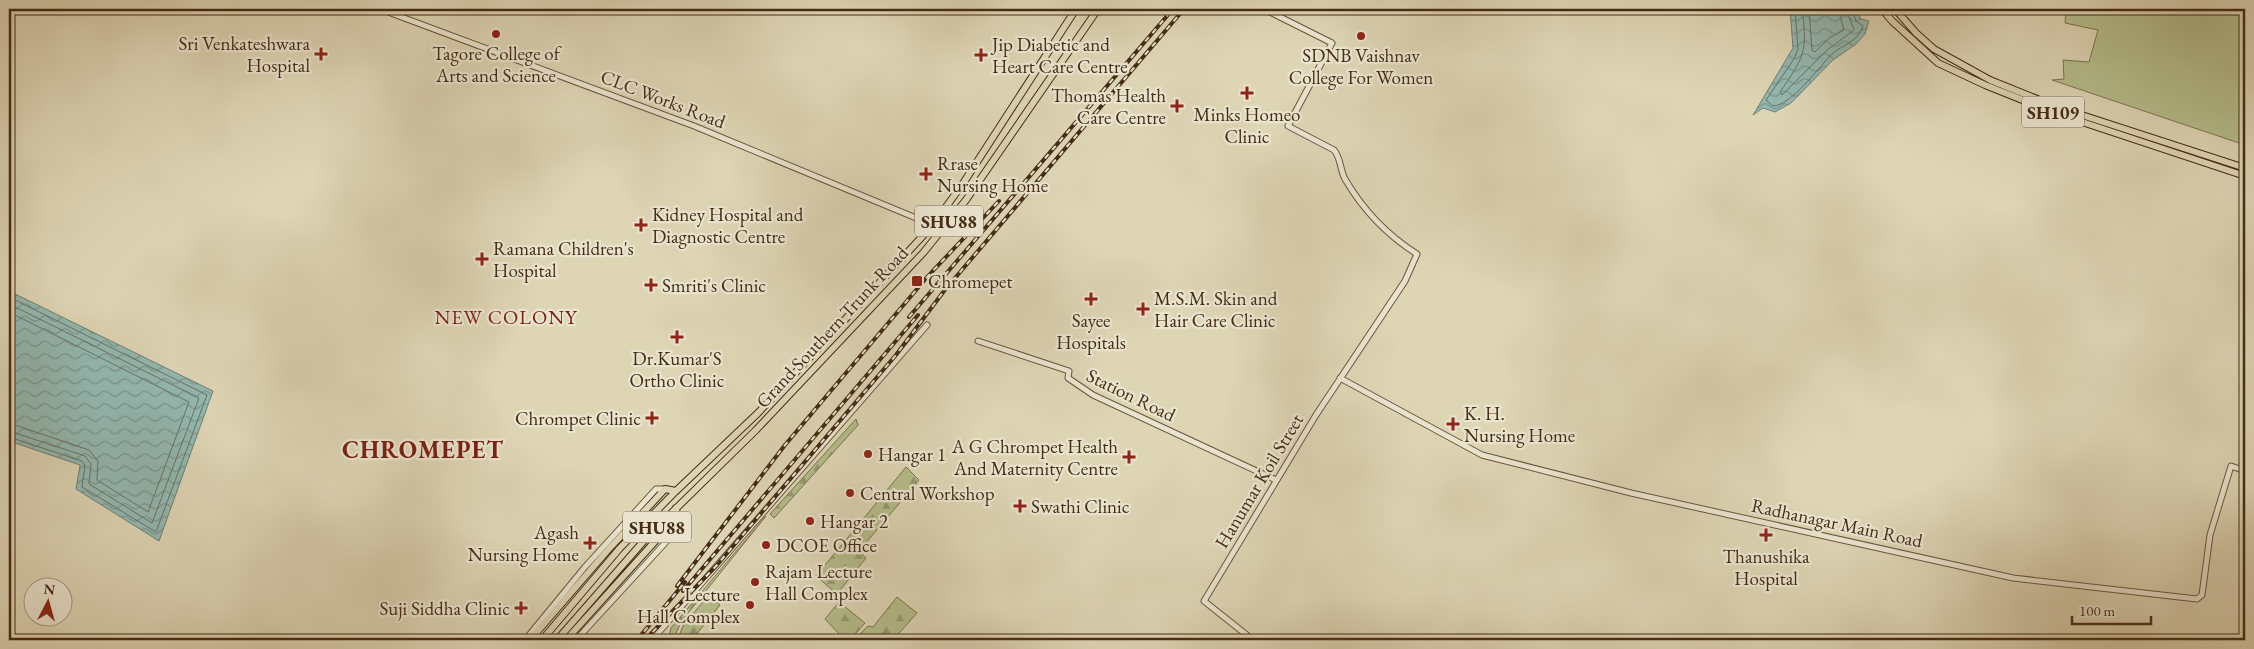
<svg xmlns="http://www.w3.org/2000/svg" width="2254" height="649" font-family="'EB Garamond',serif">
<defs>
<pattern id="forest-firs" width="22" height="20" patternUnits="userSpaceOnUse" patternTransform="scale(1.25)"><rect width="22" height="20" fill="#b5bc8b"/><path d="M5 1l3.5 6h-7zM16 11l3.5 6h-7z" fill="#959970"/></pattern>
<pattern id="water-waves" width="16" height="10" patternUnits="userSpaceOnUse" patternTransform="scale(1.25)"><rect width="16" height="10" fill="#93b8b1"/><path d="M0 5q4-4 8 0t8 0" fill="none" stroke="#7a968f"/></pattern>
</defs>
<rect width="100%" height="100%" fill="#ded5b5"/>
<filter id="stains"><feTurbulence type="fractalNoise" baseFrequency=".004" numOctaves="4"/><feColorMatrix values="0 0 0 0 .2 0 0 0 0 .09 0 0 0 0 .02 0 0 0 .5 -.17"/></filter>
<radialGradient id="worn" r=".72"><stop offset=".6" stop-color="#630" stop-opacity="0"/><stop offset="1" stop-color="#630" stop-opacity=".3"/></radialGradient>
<path fill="#b5bc8b" stroke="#7c7450" d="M2066,9H2245V145L2052,80L2064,79L2063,60L2089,62L2098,30L2065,23Z"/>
<path fill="url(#forest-firs)" stroke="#7c7450" d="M856,419L858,425L774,518L770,514Z
M906,467L919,480L859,551L866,558L837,594L816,576Z
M766,516L681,622L673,640H668L671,628Z
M709,595L720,605L692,640H677L684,624Z
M897,597L917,613L893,640H881L874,635L869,640H864L858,636L868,626L873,627Z
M839,602L865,623L850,640H840L842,637L825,619Z"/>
<path fill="url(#water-waves)" stroke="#738073" d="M1790,9H1856L1861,19L1869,21L1865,34L1856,44L1833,60L1791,103L1775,112L1763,108L1753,115L1793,48Z
M9,291L213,391L159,541L76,489L80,465L9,441Z"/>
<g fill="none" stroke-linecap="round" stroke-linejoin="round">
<path stroke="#6c7263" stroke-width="1" d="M1795,9L1798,49L1794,59L1766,100L1773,106C1790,106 1818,69 1830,56C1840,45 1858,43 1863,26L1856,21L1852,9
M1802,9C1808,52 1804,57 1780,92L1782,95L1826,51L1854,30L1846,9
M1809,9L1812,50L1815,52L1829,38L1844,30L1838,9
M9,297L207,395L156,532L82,487L85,466L82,461L9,437
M9,304L199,398L152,523L89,484L91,464L85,456L9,431
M9,312L189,402L148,512L97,480L98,461L89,450L9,423"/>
<g stroke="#6a563d" stroke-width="7">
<path id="tertiary" d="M380,9L694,126L933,225
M978,341L1069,371L1068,378L1093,395L1276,480
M1340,378L1482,455L1631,493L2013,578L2197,599L2202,595L2210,535L2231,466L2245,471
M525,640L585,567L656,489H665
M576,640L677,530V516
M652,640L927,325
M1253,640L1204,601L1316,415L1405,281L1417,254C1387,235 1363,210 1345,179C1340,170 1341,158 1334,150L1288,126L1332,43L1264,9"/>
</g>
<g stroke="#442c15" stroke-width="8">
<path id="primary" d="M1882,9L1892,21L1938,63L1985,85L2055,113L2245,176
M1895,9L1916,33L1934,49L1990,80L2057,107L2245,168
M530,640L607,551L665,489L676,491
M542,640L620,548L676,491L758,413L933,225L964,182L1076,9
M557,640L649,535L756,430L923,253L966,200L1098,9
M566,640L668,527L677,516L676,508"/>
</g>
<use href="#tertiary" stroke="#eae4cf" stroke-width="5"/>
<use href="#primary" stroke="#ded5b5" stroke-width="6"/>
<g stroke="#442c15" stroke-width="4">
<path id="rail" d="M909,317L1173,9
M677,586L785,445L928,276L999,201
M683,591L918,315
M637,640L685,582
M645,640L717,565L896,355L944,291L1184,9"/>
</g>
<use href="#rail" stroke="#eae4cf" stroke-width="2" stroke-dasharray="5.5" stroke-linecap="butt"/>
</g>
<g fill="#8f2418" stroke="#eae4cf" stroke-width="2">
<circle cx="496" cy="34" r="5"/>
<circle cx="1361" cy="36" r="5"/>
<path d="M318.5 46.5h5v5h5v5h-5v5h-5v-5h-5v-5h5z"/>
<path d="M978.5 47.5h5v5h5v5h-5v5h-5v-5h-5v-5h5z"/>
<path d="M1244.5 85.5h5v5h5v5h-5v5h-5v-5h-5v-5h5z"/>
<path d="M1174.5 98.5h5v5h5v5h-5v5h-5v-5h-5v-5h5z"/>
<path d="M923.5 166.5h5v5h5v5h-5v5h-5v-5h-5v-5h5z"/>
<path d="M638.5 217.5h5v5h5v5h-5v5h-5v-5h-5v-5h5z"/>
<path d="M479.5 251.5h5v5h5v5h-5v5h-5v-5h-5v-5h5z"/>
<rect x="911" y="275" width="12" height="12" rx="2.5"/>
<path d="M648.5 277.5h5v5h5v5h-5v5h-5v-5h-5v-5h5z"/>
<path d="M1088.5 291.5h5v5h5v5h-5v5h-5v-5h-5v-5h5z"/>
<path d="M1140.5 301.5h5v5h5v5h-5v5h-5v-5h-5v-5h5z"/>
<path d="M674.5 329.5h5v5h5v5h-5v5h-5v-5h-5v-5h5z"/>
<path d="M649.5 410.5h5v5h5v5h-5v5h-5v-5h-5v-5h5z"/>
<path d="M1450.5 416.5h5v5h5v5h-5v5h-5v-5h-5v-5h5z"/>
<circle cx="868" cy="454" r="5"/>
<path d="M1126.5 449.5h5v5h5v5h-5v5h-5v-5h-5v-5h5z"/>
<circle cx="850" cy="493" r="5"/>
<path d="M1017.5 498.5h5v5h5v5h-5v5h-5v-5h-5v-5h5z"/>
<circle cx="810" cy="521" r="5"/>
<path d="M1763.5 527.5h5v5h5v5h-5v5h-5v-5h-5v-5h5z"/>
<path d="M587.5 535.5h5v5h5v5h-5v5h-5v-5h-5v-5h5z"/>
<circle cx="766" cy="545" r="5"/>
<circle cx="755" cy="582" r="5"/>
<circle cx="750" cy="605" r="5"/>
<path d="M518.5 600.5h5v5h5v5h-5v5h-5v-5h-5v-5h5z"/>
</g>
<g text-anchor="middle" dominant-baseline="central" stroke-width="4.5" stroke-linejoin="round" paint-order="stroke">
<g fill="#eae4cf" stroke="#76634d" stroke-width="1">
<rect x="2022" y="96.5" width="62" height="31" rx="4"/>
<rect x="915" y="205.5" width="68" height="31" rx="4"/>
<rect x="623" y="511.5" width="68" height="31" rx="4"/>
</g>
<g font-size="18" font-weight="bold" fill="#442c15">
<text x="2053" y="112">SH109</text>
<text x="949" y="221">SHU88</text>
<text x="657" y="527">SHU88</text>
</g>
<g font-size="19" fill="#442c15" stroke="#eae4cf" text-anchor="start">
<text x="310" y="43" text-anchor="end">Sri Venkateshwara<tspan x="310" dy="22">Hospital</tspan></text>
<text x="992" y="44">Jip Diabetic and<tspan x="992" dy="22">Heart Care Centre</tspan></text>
<text x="496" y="53" text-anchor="middle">Tagore College of<tspan x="496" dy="22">Arts and Science</tspan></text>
<text x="1361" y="55" text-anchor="middle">SDNB Vaishnav<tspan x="1361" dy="22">College For Women</tspan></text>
<text x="1166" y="95" text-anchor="end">Thomas Health<tspan x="1166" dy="22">Care Centre</tspan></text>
<text x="1247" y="114" text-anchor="middle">Minks Homeo<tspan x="1247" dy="22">Clinic</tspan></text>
<text x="937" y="163">Rrase<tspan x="937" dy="22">Nursing Home</tspan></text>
<text x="652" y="214">Kidney Hospital and<tspan x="652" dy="22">Diagnostic Centre</tspan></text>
<text x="493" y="248">Ramana Children's<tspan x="493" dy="22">Hospital</tspan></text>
<text x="928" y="281">Chromepet</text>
<text x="662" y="285">Smriti's Clinic</text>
<text x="1154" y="298">M.S.M. Skin and<tspan x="1154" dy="22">Hair Care Clinic</tspan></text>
<text x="1091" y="320" text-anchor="middle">Sayee<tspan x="1091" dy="22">Hospitals</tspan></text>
<text x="677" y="358" text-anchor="middle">Dr.Kumar'S<tspan x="677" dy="22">Ortho Clinic</tspan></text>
<text x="1464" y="413">K. H.<tspan x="1464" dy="22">Nursing Home</tspan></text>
<text x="641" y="418" text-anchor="end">Chrompet Clinic</text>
<text x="1118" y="446" text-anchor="end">A G Chrompet Health<tspan x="1118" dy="22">And Maternity Centre</tspan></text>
<text x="878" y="454">Hangar 1</text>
<text x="860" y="493">Central Workshop</text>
<text x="1031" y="506">Swathi Clinic</text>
<text x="820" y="521">Hangar 2</text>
<text x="579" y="532" text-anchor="end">Agash<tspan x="579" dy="22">Nursing Home</tspan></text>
<text x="776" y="545">DCOE Office</text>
<text x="1766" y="556" text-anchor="middle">Thanushika<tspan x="1766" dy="22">Hospital</tspan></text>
<text x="765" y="571">Rajam Lecture<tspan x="765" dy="22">Hall Complex</tspan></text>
<text x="740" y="594" text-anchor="end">Lecture<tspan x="740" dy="22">Hall Complex</tspan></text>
<text x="510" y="608" text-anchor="end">Suji Siddha Clinic</text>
</g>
<g font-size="19" fill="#442c15" stroke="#eae4cf">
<text transform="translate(663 99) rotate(21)">CLC Works Road</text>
<text transform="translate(832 327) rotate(-47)">Grand Southern Trunk Road</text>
<text transform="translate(1131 395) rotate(26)">Station Road</text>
<text transform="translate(1259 481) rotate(-59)">Hanumar Koil Street</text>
<text transform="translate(1837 523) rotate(12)">Radhanagar Main Road</text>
</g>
<g font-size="20" letter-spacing="1" fill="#7a1f14" stroke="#eae4cf">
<text x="506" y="317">NEW COLONY</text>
</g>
<g font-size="24" font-weight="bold" letter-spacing="1" fill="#7a1f14" stroke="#eae4cf">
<text x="423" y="449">CHROMEPET</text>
</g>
</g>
<rect width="2254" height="649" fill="none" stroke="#ded5b5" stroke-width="30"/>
<rect x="10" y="10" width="2234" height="629" fill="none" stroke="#442c15" stroke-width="2.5"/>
<rect x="15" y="15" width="2224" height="619" fill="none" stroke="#442c15"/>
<g transform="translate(48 602) rotate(6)"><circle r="24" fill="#eae4cf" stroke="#a89a85"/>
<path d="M0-4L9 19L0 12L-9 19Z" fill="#8f2418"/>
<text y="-8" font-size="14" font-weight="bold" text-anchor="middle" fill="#442c15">N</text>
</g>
<path d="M2072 616v8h79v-8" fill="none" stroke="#442c15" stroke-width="2.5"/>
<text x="2079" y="616" font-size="15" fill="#442c15" stroke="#eae4cf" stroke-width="4" paint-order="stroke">100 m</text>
<rect width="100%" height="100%" filter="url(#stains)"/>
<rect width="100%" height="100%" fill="url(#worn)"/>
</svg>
